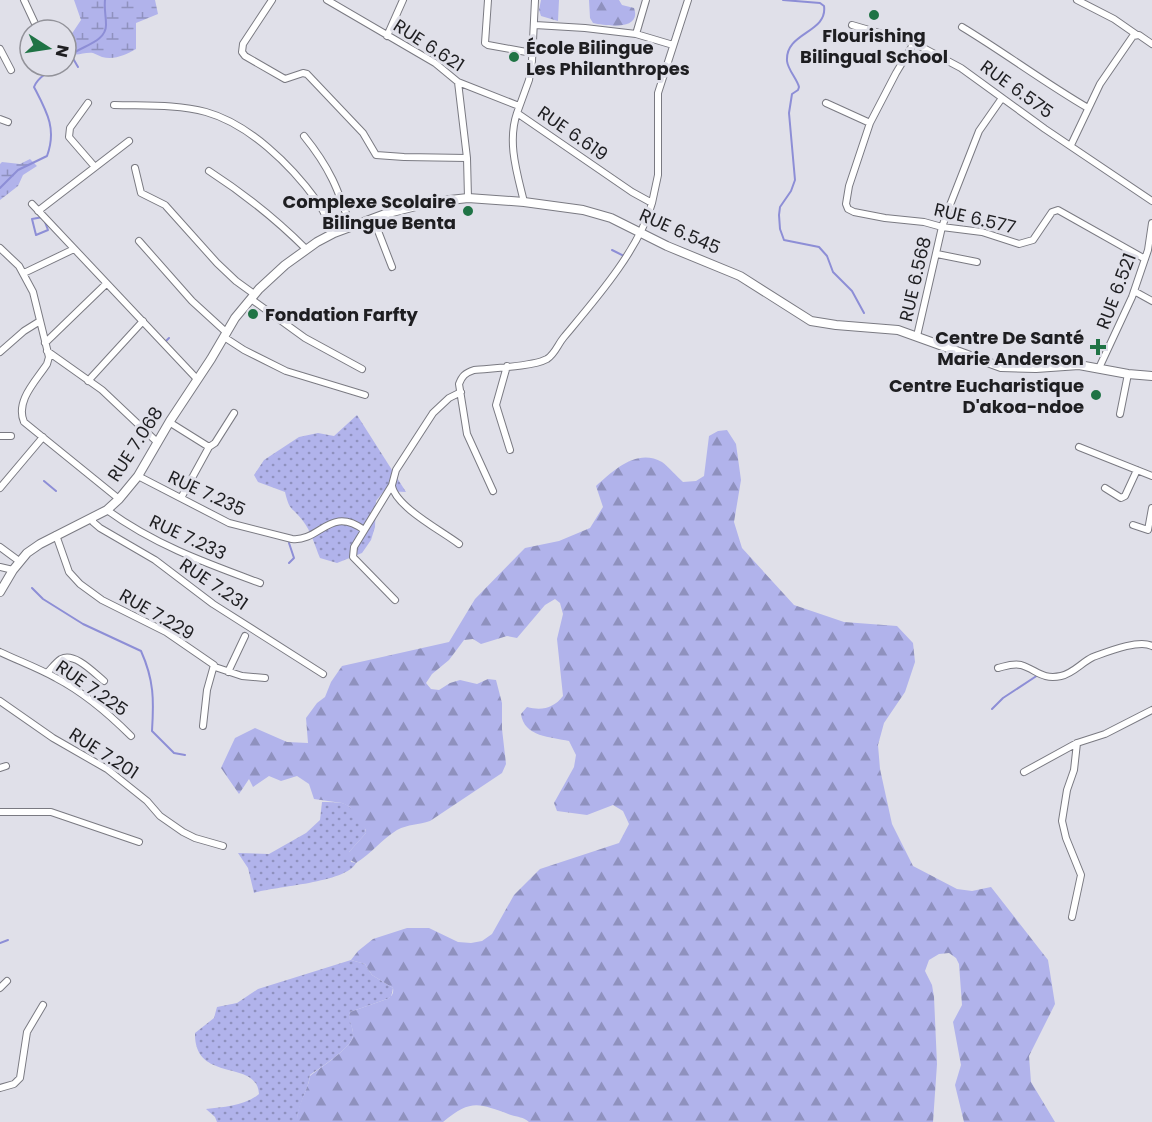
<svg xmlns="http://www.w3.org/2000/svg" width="1152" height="1122" font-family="Poppins,sans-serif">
<defs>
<pattern id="grass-dots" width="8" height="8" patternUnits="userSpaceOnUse" patternTransform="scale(1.5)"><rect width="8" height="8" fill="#b1b3eb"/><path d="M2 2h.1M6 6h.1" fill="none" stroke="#8f91be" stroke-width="1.8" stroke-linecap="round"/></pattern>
<pattern id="forest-firs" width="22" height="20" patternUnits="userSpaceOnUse" patternTransform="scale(1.5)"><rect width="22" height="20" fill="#b1b3eb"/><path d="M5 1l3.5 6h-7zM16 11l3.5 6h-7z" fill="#8f91be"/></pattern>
<pattern id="wetland-marsh" width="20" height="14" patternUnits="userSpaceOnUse" patternTransform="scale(1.5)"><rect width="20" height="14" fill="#b1b3eb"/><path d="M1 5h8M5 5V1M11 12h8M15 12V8" fill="none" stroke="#8f91be"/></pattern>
</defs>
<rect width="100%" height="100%" fill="#e0e0e9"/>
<path fill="url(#grass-dots)" d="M357,415L406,492L384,491L376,501L375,527L371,540L362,553L337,563L320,558C315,546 311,531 303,521C292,506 290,513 285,492L258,482L254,475L264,460L299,437L318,433L334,436Z
M322,802C329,802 336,802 342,803C353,806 366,823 366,833L349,852L351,862L356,863C346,883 275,886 254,893L248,868L238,853L269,854L306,833L320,820Z
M351,960L365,964L372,975L393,988L391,997L387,999L350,1012C348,1021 354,1028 353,1036C351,1048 320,1068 310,1075C308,1092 297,1105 297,1122H217L215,1117L206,1109C224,1107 245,1106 259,1094C257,1058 194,1084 195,1033L214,1018L217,1007L237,1003L258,989Z"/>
<path fill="url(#forest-firs)" d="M541,0H559L558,21L541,16L539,10Z
M589,0H619L622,5L634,8C642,31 607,26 593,23L590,18Z
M727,430L736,444L741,480L734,522L742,548L794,605L844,622L897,626L913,643L915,662L905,692L884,723L878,745L880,769L892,824L913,866L957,889L972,891L991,887L1048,960L1055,1004L1029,1056L1031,1082L1055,1122H964L955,1085L961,1065L953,1022L962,1005L959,964L956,958L949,953L939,954L929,960L925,971L932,985L934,997L937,1064L933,1122H529C523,1117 518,1117 511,1115C479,1104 472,1098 443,1122H297C296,1105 308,1092 310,1076C320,1068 351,1048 353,1036C354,1027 347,1021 350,1012L387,999C392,997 394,993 393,988L372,975L365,964L351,960L358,951L373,939L407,928H429L458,942L471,943L482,941L492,934L514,895L540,869L619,843L629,824L623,811L613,805L587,815L557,811L554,803L574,767L576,755L569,741C551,737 524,737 521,714L527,707C542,711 554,708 563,696L557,639L563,614L560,603L555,599L545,605L517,638L507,636L481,644L473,639L464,640L449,660L432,674L426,683L431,689L439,690L450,683L460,680L477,684L488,679L496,680L502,703V729L506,764L502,773L430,821C419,825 408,824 397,830C382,839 371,854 356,863L348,859L349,852L366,833V830L350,807L342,803L314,799L309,784L297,776L281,781L269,776L253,787L249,779L239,794L221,768L235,738L255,728L287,742L308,743L306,718L317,703L325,697L331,682L342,666L449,642L475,599L525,548L559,541L590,528L603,507L596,486C614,470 637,448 662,462C669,467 676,476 683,482L696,481L704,476L709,436L718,431Z"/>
<path fill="url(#wetland-marsh)" d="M74,0H155L158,14L136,23V49C125,55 115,60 102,57C99,56 96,54 93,53C83,52 78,57 68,53L71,35L81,20Z
M30,159L37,166L23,175L18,186L0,200V164L2,162L20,164Z"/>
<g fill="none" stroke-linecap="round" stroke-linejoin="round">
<path stroke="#8d8ed6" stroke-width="2" d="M783,0L820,3L824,6C828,33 785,32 787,61C788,70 797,79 799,87L798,90L792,94L789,113L795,180L791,191L780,207L779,215L780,229L784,240L819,247L827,256L833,272L852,291L864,313
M66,53L71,55C81,46 107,42 106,24C106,16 104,9 105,0
M71,55L78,67
M0,188L18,170L47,156C57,129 47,112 34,87C38,76 47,75 54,66
M43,217L48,230L36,235L32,219Z
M612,250L626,257
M166,341L169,338
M44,481L56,491
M289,543L294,558L289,563
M32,588L43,599L83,624L141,651C154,680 154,700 152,731L174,753L185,755
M992,709L1003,698L1038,675
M0,943L8,940"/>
<g stroke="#7a7a82" stroke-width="8">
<path id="street" d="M24,0L38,30
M272,0L243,44L242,52L245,56L285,79L303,73L307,74L363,133L376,155L404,157L467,158
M327,0L435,63L458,82L519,106
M488,0L485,43L488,45L532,53
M1077,0L1114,19L1137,35
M535,25L585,28L636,34L646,0
M852,25L914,43L961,68L1045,129L1152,201
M962,27C1005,53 1045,83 1088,108
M636,34L673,45
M387,36L403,0
M914,43L896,73L870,123L849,186L846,204L848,209L854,212L885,218L924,222L942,227L982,232L1019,244L1033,240L1052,212L1058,210L1145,259
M0,49L11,70
M458,82L467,158L468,198
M88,103L70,128L69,137L95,167
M826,103L870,123
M114,105C144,106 177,104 206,112C249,124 291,165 317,201C324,211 329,223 334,233
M517,113C507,142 517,173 524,202
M0,119L8,122
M304,136C330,168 338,189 351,228
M1071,145L1100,84L1133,36L1139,35L1152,44
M135,168L141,193L165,205L217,263L236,281L254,294
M209,171C246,195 275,218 306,249
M652,203L658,175V93L688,0
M32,204L197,379
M38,211L129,141
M373,218L392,267
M139,241L192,301L227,333
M0,248L19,266L33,292L49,357L47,364C36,381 15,401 24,422L119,499
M937,254L977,262
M24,273L74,249
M1134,291L1152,301
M251,299L305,338L362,369
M917,336L942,227L950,205L979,131L1002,98
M224,337L244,350L286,371L365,395
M45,343L106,284
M47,351L102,390L157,442
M0,352L24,331L40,321
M507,366L496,405L510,450
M1099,368L1132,297L1148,250L1152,223
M88,381L143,321
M1120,414L1128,374
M169,422L209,447
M0,436H11
M1079,447L1152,476
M138,476L229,523L292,539C320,542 330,505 364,530
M392,486C396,507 442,531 459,544
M0,488L43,437
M1105,488L1121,498L1125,496L1137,470
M493,491L467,434L459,384C462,376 465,373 474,370C492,368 532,367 547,359C555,354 558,344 564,337C595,300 639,250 652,203L632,192L517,113L529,80L532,61L535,0
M181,498L209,447L215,443L234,413
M107,510C155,545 206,563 260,583
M93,517V522L100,528L155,560L213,604L323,674
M1133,525L1148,530L1152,508
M56,535L69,572L80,584L102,600L166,632L214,665L207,690L203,726
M0,547L19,561
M0,567L13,570
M395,600L353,557L354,547L392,485L396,470L433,413L449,398L461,392
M0,652C19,661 38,668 56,678C83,692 109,714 131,736
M215,667L242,676L265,678
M998,668C1006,666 1013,663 1021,665C1037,670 1042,680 1061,676C1074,673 1082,662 1093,657C1107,652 1139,639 1152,646
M228,672L245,636
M47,673C51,669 56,662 61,659C75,652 94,673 104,681
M0,701L53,738L107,769L147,801L160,816L183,832L195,838L223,846
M0,768L6,766
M1024,772L1077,743L1105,734L1152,710
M0,812H51L139,842
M1072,917L1081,875L1066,838L1062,821L1067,790L1074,770L1077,743
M0,988L7,981
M0,1088L14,1084L20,1078L27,1032L43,1005"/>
</g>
<g stroke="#7a7a82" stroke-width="10">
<path id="secondary" d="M0,592L13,570L27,553L40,544L107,510L119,499L138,476L170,421L211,359L235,318L259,289L285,265L317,242L334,233L388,213L432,202L468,198L524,202L583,210L611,218L667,246L740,276L811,321L836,325L898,330L1001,367L1036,368L1079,365L1128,374L1152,376"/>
</g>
<use href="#street" stroke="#fff" stroke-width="6"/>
<use href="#secondary" stroke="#fff" stroke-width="8"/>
</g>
<g fill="#1f7345" stroke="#e0e0e9" stroke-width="2">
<circle cx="874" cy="15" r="6"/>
<circle cx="514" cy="57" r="6"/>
<circle cx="468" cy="211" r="6"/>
<circle cx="253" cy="314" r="6"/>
<path d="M1095 338h6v6h6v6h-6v6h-6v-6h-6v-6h6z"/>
<circle cx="1096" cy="395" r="6"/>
</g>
<g text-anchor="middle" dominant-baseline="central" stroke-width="6" stroke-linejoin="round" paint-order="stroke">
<g font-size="18" font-weight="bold" fill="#1e1e21" stroke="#e0e0e9" text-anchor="end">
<text x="874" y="35" text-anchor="middle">Flourishing<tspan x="874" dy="21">Bilingual School</tspan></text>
<text x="526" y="47" text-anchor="start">École Bilingue<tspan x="526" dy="21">Les Philanthropes</tspan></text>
<text x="456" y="201">Complexe Scolaire<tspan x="456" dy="21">Bilingue Benta</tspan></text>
<text x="265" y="314" text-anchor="start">Fondation Farfty</text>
<text x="1084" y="337">Centre De Santé<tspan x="1084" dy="21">Marie Anderson</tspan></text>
<text x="1084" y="385">Centre Eucharistique<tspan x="1084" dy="21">D'akoa-ndoe</tspan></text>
</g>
<g font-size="18" fill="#1e1e21" stroke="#e0e0e9">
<text transform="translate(429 45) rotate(33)">RUE 6.621</text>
<text transform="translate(1017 89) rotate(36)">RUE 6.575</text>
<text transform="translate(573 133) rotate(35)">RUE 6.619</text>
<text transform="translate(975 218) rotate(13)">RUE 6.577</text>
<text transform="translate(680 231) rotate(24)">RUE 6.545</text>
<text transform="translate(915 279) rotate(-77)">RUE 6.568</text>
<text transform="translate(1116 291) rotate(-69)">RUE 6.521</text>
<text transform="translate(135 444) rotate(-57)">RUE 7.068</text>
<text transform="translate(207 493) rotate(25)">RUE 7.235</text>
<text transform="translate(188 537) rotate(25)">RUE 7.233</text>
<text transform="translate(214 584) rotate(34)">RUE 7.231</text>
<text transform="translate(157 614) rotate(30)">RUE 7.229</text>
<text transform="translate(92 688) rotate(35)">RUE 7.225</text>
<text transform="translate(104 753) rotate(33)">RUE 7.201</text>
</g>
</g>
<g transform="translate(48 48) rotate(102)"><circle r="28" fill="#e0e0e9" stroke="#929299" stroke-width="1.5"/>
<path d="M0-4.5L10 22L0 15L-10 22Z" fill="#1f7345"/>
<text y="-9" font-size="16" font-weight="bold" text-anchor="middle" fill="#1e1e21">N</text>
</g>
</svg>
